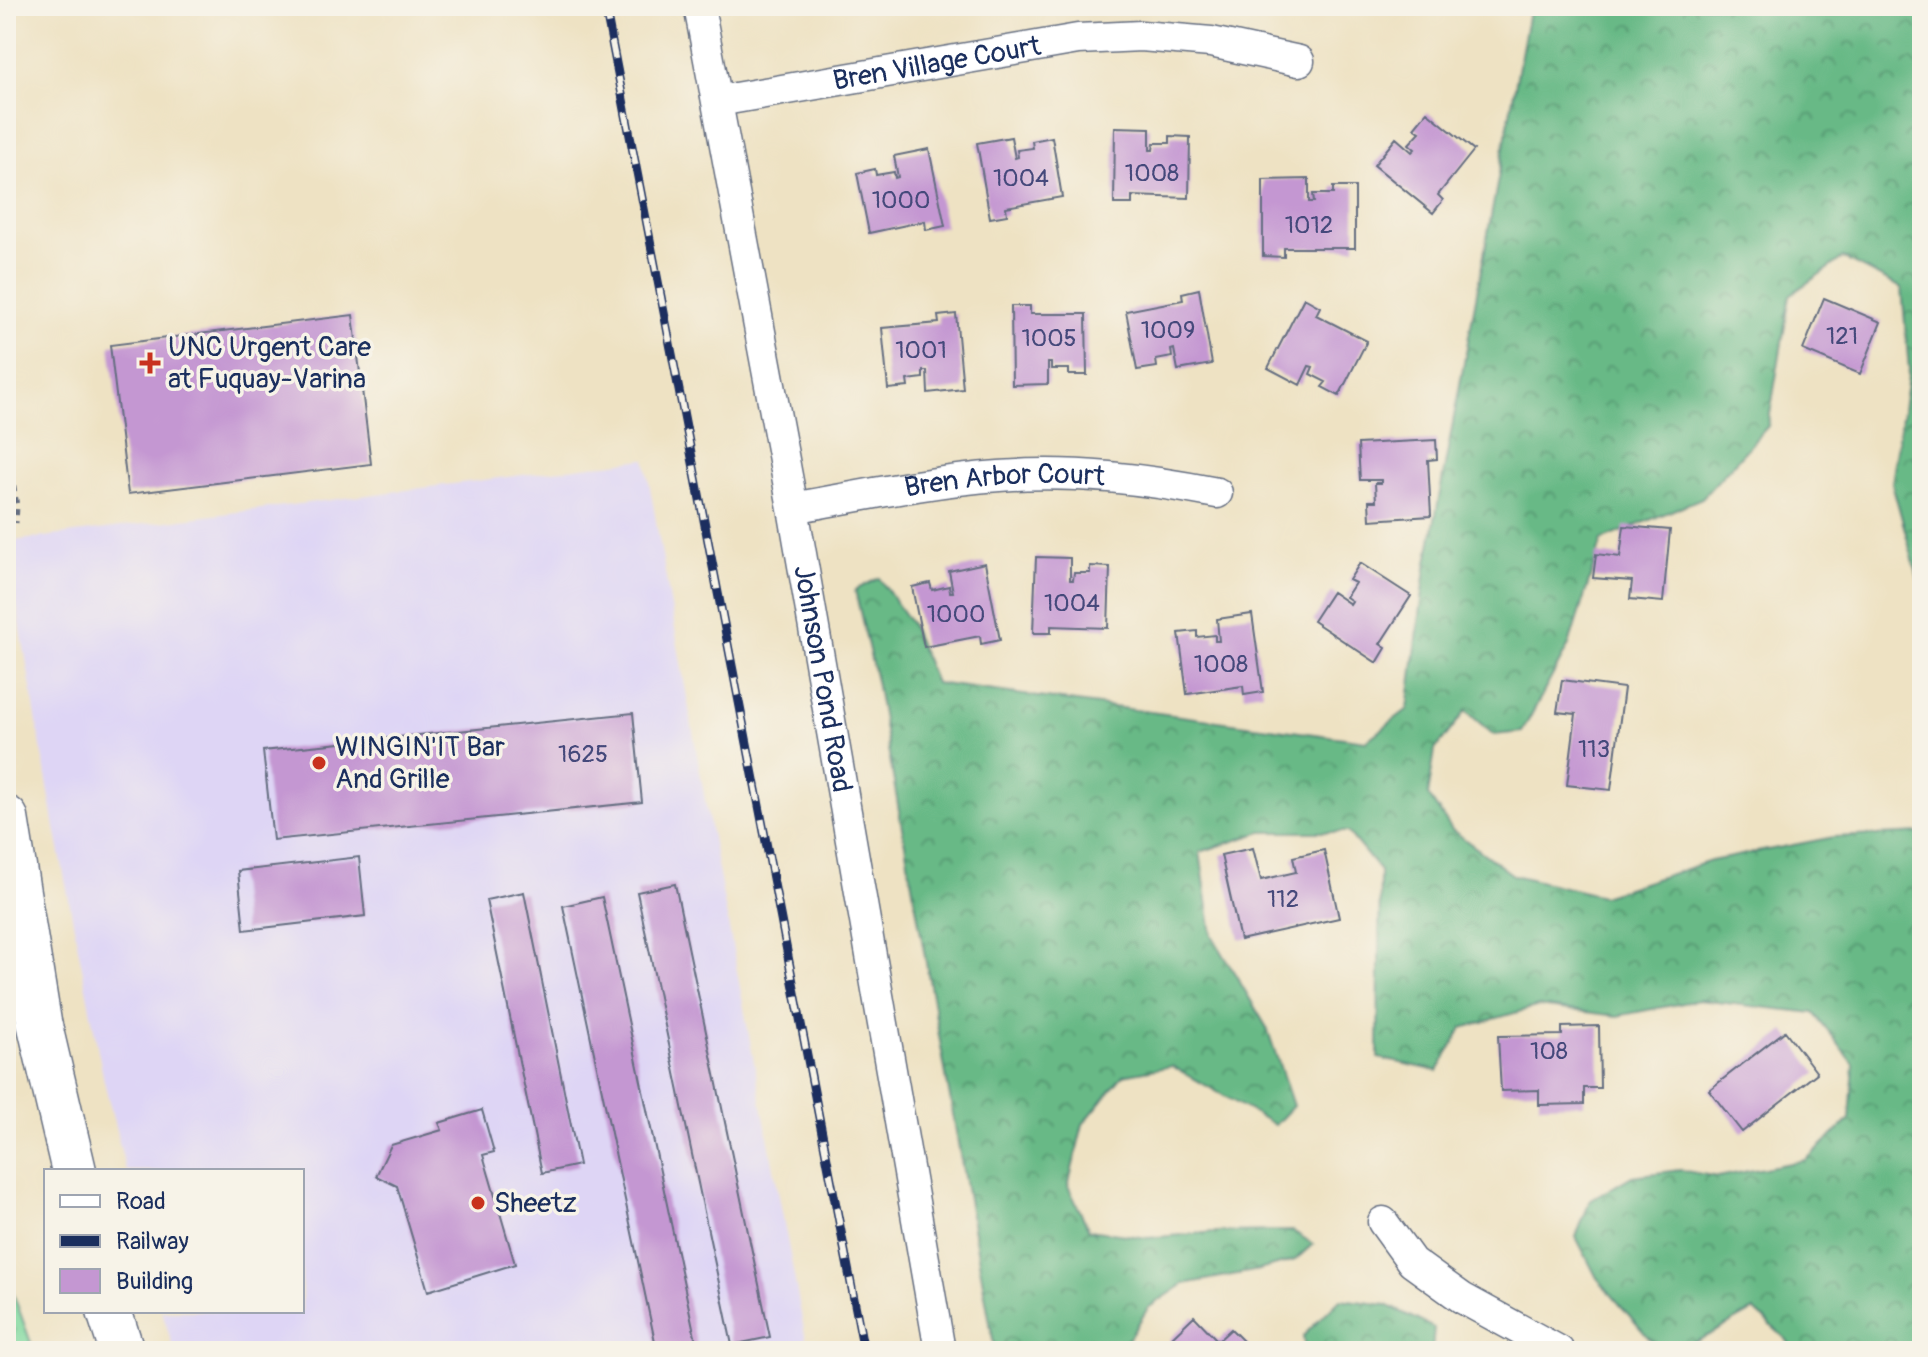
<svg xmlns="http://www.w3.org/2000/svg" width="1928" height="1357" font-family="Pangolin,sans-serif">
<defs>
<pattern id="grass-tufts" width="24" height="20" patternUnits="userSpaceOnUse" patternTransform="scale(2)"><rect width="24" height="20" fill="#80d99f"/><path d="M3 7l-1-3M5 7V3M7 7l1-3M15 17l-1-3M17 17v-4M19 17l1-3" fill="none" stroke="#68b085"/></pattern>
<pattern id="forest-crowns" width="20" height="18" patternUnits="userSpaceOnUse" patternTransform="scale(2)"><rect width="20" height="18" fill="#68b986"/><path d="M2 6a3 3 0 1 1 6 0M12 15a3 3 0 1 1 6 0" fill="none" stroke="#559771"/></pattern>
</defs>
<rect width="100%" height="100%" fill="#f7f3e8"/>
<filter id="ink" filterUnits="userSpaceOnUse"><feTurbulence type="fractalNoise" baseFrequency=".0125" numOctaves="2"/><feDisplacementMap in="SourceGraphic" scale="16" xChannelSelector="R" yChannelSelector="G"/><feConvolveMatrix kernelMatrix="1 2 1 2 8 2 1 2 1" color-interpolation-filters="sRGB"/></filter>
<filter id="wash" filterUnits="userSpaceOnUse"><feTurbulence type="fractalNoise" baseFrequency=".006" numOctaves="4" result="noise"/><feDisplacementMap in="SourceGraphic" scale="32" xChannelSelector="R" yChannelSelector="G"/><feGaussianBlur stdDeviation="1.8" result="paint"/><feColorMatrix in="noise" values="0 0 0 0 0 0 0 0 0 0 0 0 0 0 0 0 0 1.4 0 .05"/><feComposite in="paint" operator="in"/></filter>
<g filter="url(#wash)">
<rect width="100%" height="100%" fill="#eee2c3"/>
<path fill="#ded5f5" d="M645,459L707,811L808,1351H174L162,1311H302V1171H126L104,1081L55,828L6,542Z"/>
<path fill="url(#grass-tufts)" stroke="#4e847e" stroke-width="2" d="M6,1274L34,1351H6Z"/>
<path fill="url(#forest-crowns)" stroke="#427472" stroke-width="2" d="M1530,6H1922V592L1892,483L1909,370L1902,288L1843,258L1790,295L1768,426L1702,498L1602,540L1569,645L1522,732L1494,735L1466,711L1435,750L1428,795L1452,830L1513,875L1602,896L1711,861L1834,837L1922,833V1351H1793L1787,1340L1754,1310C1729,1323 1688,1351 1660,1351L1597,1278L1576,1237L1590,1201L1632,1176L1680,1170L1718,1177L1806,1160L1850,1119L1854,1064L1814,1013L1699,1000L1617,1016L1539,1006L1462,1028L1438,1071L1378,1058L1380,871L1348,832H1262L1200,852L1212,935L1267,1028L1293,1106L1275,1125L1172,1066L1123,1075L1083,1124L1068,1186L1089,1230L1148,1238L1215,1232L1293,1231L1313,1244L1295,1260L1259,1270L1184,1284L1148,1308L1126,1343L1129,1351H995L876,681L855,590L879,578L911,624L935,683L1366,741L1408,709L1426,568Z
M1340,1299L1387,1305L1434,1328L1432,1351H1305L1303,1336Z"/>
<g id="blocks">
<path fill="#c497d2" d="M1427,112L1474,150L1438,195L1443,200L1433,213L1374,165L1396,138L1412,152L1415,149L1409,144L1420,132L1414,128Z
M1115,127L1150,128V150H1153L1154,143H1170V136L1190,137L1189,198L1132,196V204H1114Z
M1011,137L1015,158L1018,157L1017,150L1033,148L1032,141L1052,137L1062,197L1006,207L1007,215L990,218L977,143Z
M929,149L945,226L926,230L925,221L869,233L857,173L875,169L876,175L894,172L895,178L898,177L894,156Z
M1309,179V202H1314L1313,194H1333V187H1355V248H1284V257L1263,256V180Z
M1199,289L1212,364L1178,370L1174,349L1171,350L1172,357L1156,360L1157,367L1137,370L1126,311L1183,300L1182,293Z
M1304,298L1320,307L1316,315L1367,341L1339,396L1322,387L1326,382L1310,374L1313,367L1309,366L1300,385L1268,368Z
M1824,298L1881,322L1860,374L1803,350Z
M1011,306H1030V314H1086L1087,375H1069V369H1051V363H1048V384L1012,385Z
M956,314L963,389L928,393L927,371H923V378L907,380L908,387L888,389L882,328L939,323L938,316Z
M353,315L371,464L128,494L110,345Z
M1436,440L1437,459L1428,460L1431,516L1370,520L1369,501H1376L1375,483H1381V480H1360L1358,444Z
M1624,526L1670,530L1663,602L1630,599L1632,581L1593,578L1596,554L1620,557Z
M1036,557L1070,558V580H1073L1074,573H1090V566L1110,567L1108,628L1051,626V633H1033Z
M985,563L1000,640L981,644L980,636L924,647L912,587L930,583L932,590L949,586L950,592H953L949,571Z
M1360,563L1411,596L1380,644L1386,648L1377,663L1313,621L1332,592L1350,604L1352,601L1346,597L1355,583L1349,580Z
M1252,614L1263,692L1244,695L1243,686L1187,694L1179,633L1197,631V637L1215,635V641H1219L1217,619Z
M1562,680L1624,688L1611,790L1567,785L1576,714L1557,712Z
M633,713L642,802L273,840L263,751Z
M1253,848L1261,880L1296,872L1293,857L1324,850L1339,918L1240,940L1221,855Z
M359,857L365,916L244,930L238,871Z
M675,884L770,1337L732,1345L637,892Z
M524,892L579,1165L542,1173L486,900Z
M602,897L698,1351H657L563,906Z
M1599,1026L1600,1088H1584V1104L1539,1105V1090L1501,1091L1498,1036L1562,1035V1027Z
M1785,1031L1817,1073L1742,1132L1709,1090Z
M482,1110L494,1152L483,1155L515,1264L428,1291L397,1186L376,1176L391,1145L442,1130L439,1123Z
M1194,1316L1218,1341L1231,1329L1253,1351H1180L1169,1340Z"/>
</g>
</g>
<g filter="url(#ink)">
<use href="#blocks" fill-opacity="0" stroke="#656e81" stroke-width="2"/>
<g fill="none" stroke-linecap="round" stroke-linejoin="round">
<g stroke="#656e81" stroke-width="33">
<g id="street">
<path id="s1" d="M699,6L793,508L940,1351"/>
<path id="s2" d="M718,101L1078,39L1141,36L1211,42L1299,61"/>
<path id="s3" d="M793,508C861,496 930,481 999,476C1073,470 1145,479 1217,493"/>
<path d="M1383,1222L1412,1262L1462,1298L1559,1351"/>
</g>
</g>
<g stroke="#656e81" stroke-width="47">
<path id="highway" d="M6,818L39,1022L74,1171
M109,1311L122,1351"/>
</g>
<path stroke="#656e81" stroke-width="5" stroke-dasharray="6 6" stroke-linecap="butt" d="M6,438L17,506L16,523"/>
<use href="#street" stroke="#fff" stroke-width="30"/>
<use href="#highway" stroke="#fff" stroke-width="44"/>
<g stroke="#1b2f5e" stroke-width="9">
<path id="rail" d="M605,6L864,1351"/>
</g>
<use href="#rail" stroke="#f7f3e8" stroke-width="6" stroke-dasharray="18" stroke-linecap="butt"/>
</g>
</g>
<g fill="#c8321e" stroke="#f7f3e8" stroke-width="3">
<path d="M146 351h8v8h8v8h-8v8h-8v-8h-8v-8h8z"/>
<circle cx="319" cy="763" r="8"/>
<circle cx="478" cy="1203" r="8"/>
</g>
<g text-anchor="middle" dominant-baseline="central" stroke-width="7" stroke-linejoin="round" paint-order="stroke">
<g font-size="24" fill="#45497b">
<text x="1152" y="173">1008</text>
<text x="1021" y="178">1004</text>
<text x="901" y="200">1000</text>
<text x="1309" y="225">1012</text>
<text x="1168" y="330">1009</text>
<text x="1842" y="336">121</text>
<text x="1049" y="338">1005</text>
<text x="921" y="350">1001</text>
<text x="1072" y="603">1004</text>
<text x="956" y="614">1000</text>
<text x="1221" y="664">1008</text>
<text x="1594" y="749">113</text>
<text x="583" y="754">1625</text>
<text x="1283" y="899">112</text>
<text x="1549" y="1051">108</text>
</g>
<g font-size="28" fill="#1b2f5e" stroke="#f7f3e8">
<text stroke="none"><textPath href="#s2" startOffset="222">Bren Village Court</textPath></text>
<text stroke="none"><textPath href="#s3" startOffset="214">Bren Arbor Court</textPath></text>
<text stroke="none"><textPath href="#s1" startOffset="684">Johnson Pond Road</textPath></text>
</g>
<g font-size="28" fill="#1b2f5e" stroke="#f7f3e8" text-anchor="start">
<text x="168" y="347">UNC Urgent Care<tspan x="168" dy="32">at Fuquay-Varina</tspan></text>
<text x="335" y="747">WINGIN'IT Bar<tspan x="335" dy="32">And Grille</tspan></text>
<text x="494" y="1203">Sheetz</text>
</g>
</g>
<rect width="1928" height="1357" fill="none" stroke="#f7f3e8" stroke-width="32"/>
<rect x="44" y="1169" width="260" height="144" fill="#f7f3e8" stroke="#9fa5b1" stroke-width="2"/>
<rect x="60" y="1195" width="40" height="12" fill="#ffffff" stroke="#9fa5b1" stroke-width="2"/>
<text x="116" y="1209" font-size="24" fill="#1b2f5e">Road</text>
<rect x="60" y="1235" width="40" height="12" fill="#1b2f5e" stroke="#9fa5b1" stroke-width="2"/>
<text x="116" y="1249" font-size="24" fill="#1b2f5e">Railway</text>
<rect x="60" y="1269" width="40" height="24" fill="#c497d2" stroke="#9fa5b1" stroke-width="2"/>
<text x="116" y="1289" font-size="24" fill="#1b2f5e">Building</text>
</svg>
